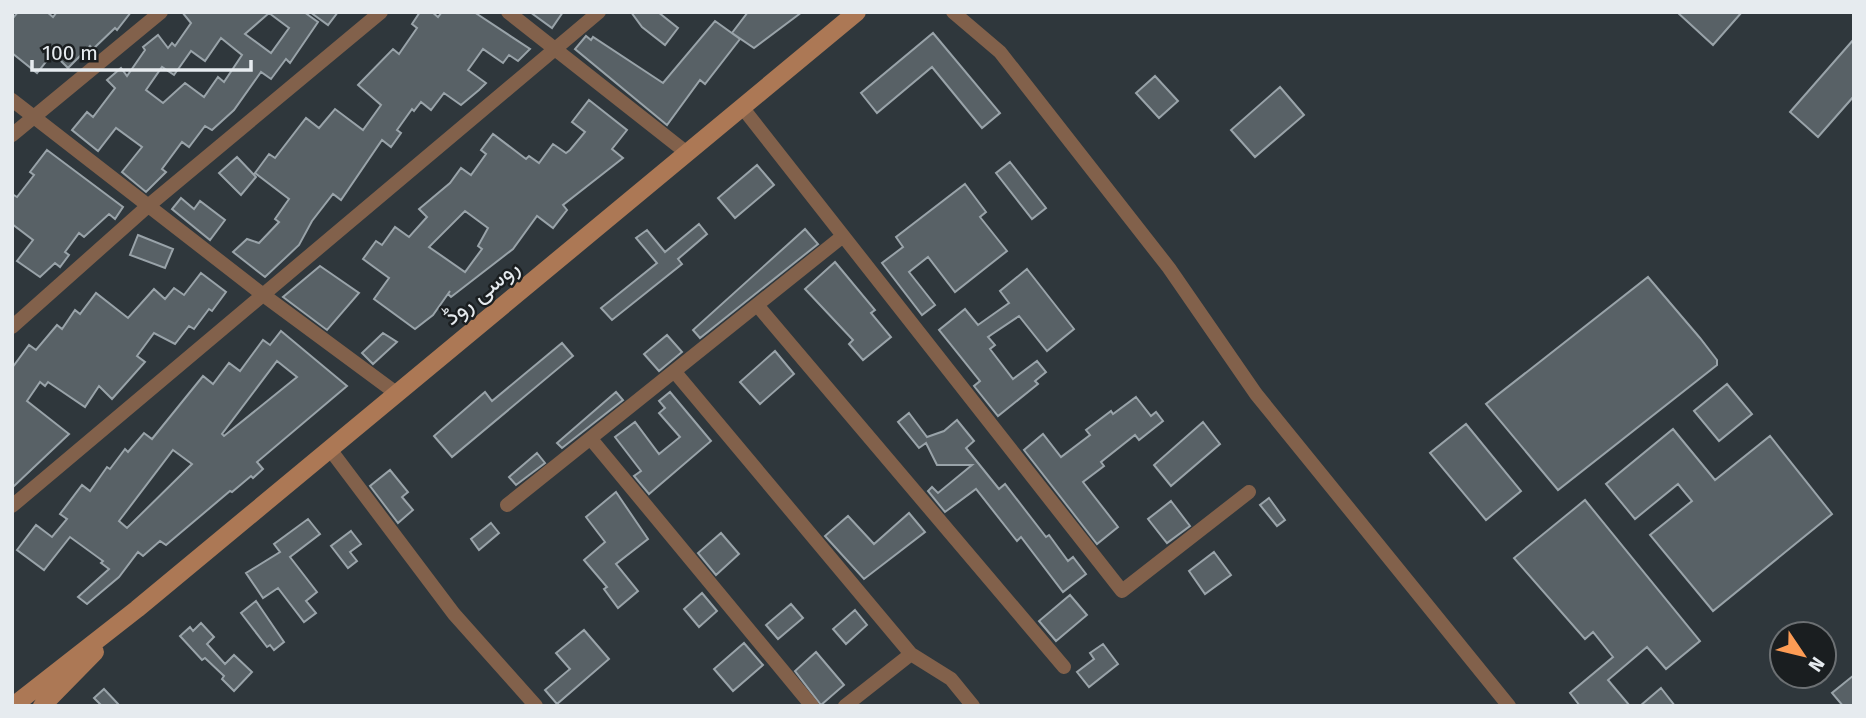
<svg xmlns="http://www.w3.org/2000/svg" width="1866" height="718" font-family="'Fira Sans',Vazirmatn,sans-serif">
<rect width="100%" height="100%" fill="#2f373c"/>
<path fill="#586166" stroke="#99a3a9" stroke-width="2" fill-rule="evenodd" d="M18,12H47L53,17L57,12H131L117,30L115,28L93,49L90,46L68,68L53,53L37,73L12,53V19Z
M182,12H304L318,22L290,63L286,59L271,79L261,72L234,110L212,130L205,126L189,147L182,142L162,169L166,172L146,192L122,172L142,147L116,128L98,151L72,130L87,112L93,117L115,88L107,80L121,68L127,76L145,50L143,47L158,35L168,48L172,43L175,46L191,23ZM269,13L289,28L271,53L245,34ZM221,38L242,55L224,82L218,77L204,97L185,83L163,103L146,90L162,67L174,75L191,51L205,61Z
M310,12H338L328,25Z
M420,12H432L438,17L442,12H474L530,49L518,61L509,55L503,63L483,49L468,70L486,83L479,90L461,105L444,93L431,110L421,102L414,111L412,109L397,130L401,133L391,147L382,140L341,200L333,194L312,221L299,245L265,277L233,252L247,239L259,243L279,222L275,219L289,199L255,173L269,154L275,158L306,118L319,128L335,109L363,130L381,105L358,85L393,49L399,54L417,28L412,24Z
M530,12H563L552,28Z
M631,12H658L678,28L665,45L642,27Z
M748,12H802L754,48L732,33Z
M1677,12H1742L1713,45Z
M715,21L740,39L705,84L700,80L667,125L575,49L586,36L591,40L593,37L663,83Z
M933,33L1000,113L982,128L932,67L877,113L861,93Z
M1854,39V96L1818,137L1790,112Z
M1155,76L1178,101L1159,118L1136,93Z
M1280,87L1304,115L1255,157L1231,130Z
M589,100L627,130L612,149L623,158L563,205L567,210L553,228L537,216L513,249L451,297L448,294L450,291L433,315L415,329L374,299L389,278L363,259L376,241L382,245L395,227L409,237L427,217L419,209L450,183L461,168L471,175L486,154L481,150L493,134L526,159L529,156L539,163L553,144L566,153L570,150L585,132L572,122ZM465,211L488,228L478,246L482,249L465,272L429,247Z
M47,150L123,207L115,219L109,214L84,237L79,233L65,252L69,255L60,267L55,263L40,277L17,261L33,240L12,224V194L17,197L34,175L30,172Z
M237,157L256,177L241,195L219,173Z
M1010,162L1046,208L1032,219L996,173Z
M757,165L774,185L735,218L718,198Z
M965,184L986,212L980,217L1007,251L955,292L928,257L909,272L935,305L922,315L882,263L903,247L896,237Z
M181,198L194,209L200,201L225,220L210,240L172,209Z
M699,224L707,234L678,259L682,264L612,320L601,308L657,263L636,238L647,230L665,252Z
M805,229L818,244L700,338L693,330Z
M138,235L173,249L165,268L130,255Z
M835,262L875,310L871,313L891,337L863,360L849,344L853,340L805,289Z
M320,266L359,293L327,330L283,297Z
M1027,269L1074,329L1047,351L1019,316L988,337L995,345L990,349L1013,379L1037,361L1046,372L1035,381L1038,384L998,416L974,386L980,381L939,330L965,309L978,325L1009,303L1000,291Z
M201,273L226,292L212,311L209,309L194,329L189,326L175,344L154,333L137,356L145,362L112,399L99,386L85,407L48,382L45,386L40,382L27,401L69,434L12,488V368L29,345L36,350L57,325L62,329L75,310L80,314L96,293L128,318L154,289L165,299L174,288L184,295Z
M1648,277L1700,338L1717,360V365L1558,490L1486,404Z
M281,331L347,386L257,462L263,469L253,478L251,476L232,492L230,491L166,545L160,541L143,556L138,552L119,577L87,604L78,597L109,569L101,563L103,561L70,537L44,570L17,550L36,525L52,537L67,519L60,514L82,485L90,491L107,467L110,469L125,449L128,452L144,433L152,439L203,376L213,384L229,363L240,371L263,340L270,345ZM277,361L297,377L224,436L222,434ZM173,450L192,464L127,528L119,521Z
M383,333L397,342L373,364L362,353Z
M667,335L682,352L659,371L644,354Z
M562,343L573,356L452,457L434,436L485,392L492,401Z
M775,351L794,374L760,404L740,382Z
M1727,384L1752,414L1719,441L1694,411Z
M616,392L623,400L562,448L557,443Z
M670,392L711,441L649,494L634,476L641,471L615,437L635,422L659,454L680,437L659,413L665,408L659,401Z
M1136,397L1151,416L1156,412L1163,421L1139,440L1135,435L1101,462L1104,466L1083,482L1118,527L1097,544L1024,450L1043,434L1061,457L1090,435L1086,430L1111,411L1113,414Z
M909,413L927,437L944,431L957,420L974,441L966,448L999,489L1005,484L1046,537L1049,535L1068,561L1073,557L1086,574L1063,592L1021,537L1017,541L976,489L945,512L928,491L932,487L938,493L972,465H937L926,443L919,448L898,422Z
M1203,422L1220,444L1171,486L1154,465Z
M1466,424L1521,491L1486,520L1430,453Z
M1673,429L1715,480L1770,436L1832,514L1713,611L1650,535L1692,501L1678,484L1635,519L1606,484Z
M537,453L545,463L516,485L509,477Z
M390,470L408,492L402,497L413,510L398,523L370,486Z
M616,492L648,539L616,564L638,591L618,608L604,589L607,587L584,560L605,542L586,517Z
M1269,498L1285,520L1277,526L1260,505Z
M1585,500L1700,641L1666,669L1647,647L1608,680L1630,706H1580L1570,693L1613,657L1593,632L1585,639L1514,558Z
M1171,501L1190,526L1167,543L1148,519Z
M909,513L925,532L864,579L825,536L848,516L874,544Z
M308,519L320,534L290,557L317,592L306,601L316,613L304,622L278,588L263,598L246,573L280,552L274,544Z
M491,523L499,533L479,550L471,539Z
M351,531L361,544L350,552L357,561L348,568L331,546Z
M721,533L739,554L716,575L698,553Z
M1214,552L1231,575L1205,594L1189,571Z
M702,593L717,611L699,627L684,609Z
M1070,595L1087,615L1056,641L1039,621Z
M256,601L284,642L274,650L270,645L267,647L241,613Z
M791,604L803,618L778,639L766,625Z
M855,610L867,625L846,644L833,629Z
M201,623L214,637L207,644L225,664L234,655L252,672L234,691L222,679L224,676L205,658L202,660L180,636L190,627L193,631Z
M584,630L609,659L557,704L545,690L570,669L556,653Z
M744,643L763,665L733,691L714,669Z
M1103,644L1118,664L1089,687L1077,672L1094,659L1090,653Z
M816,652L844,685L821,705L795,671Z
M1854,675V706H1843L1832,693Z
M1661,688L1675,706H1640Z
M104,689L120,706H102L94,698Z"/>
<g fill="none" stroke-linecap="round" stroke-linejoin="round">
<path stroke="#82614b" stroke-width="14" d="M508,12L687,153
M953,12L1000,52L1169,268L1256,394L1509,706
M12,100L262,294L396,393
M742,107L1122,591L1249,492
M12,135L161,12
M757,305L1064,667
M12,327L148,206L381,12
M674,371L911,654
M591,439L812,706
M329,448L454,614L536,706
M507,505L843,236
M12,506L599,12
M845,706L911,654L951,679L973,706"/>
<path stroke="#ac7855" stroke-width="18" d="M13,706L137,609L857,12
M42,706L95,652"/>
</g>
<g text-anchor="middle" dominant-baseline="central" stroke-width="5" stroke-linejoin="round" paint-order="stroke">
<g font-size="24" fill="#e6ebef" stroke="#1a1e20">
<text transform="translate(481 292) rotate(-39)">روسی روڈ</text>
</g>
</g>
<rect width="1866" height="718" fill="none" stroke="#e6ebef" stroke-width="28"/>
<g transform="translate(1803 655) rotate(125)"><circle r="33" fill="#1a1e20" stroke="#6c7073" stroke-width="2"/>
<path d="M0-5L12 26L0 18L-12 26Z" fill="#fd9c55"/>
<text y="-10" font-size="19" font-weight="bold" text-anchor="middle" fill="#e6ebef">N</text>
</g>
<path d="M32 60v10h219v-10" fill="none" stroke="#e6ebef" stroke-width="3.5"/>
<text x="42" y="60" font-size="21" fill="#e6ebef" stroke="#1a1e20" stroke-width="5" paint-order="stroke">100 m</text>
</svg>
